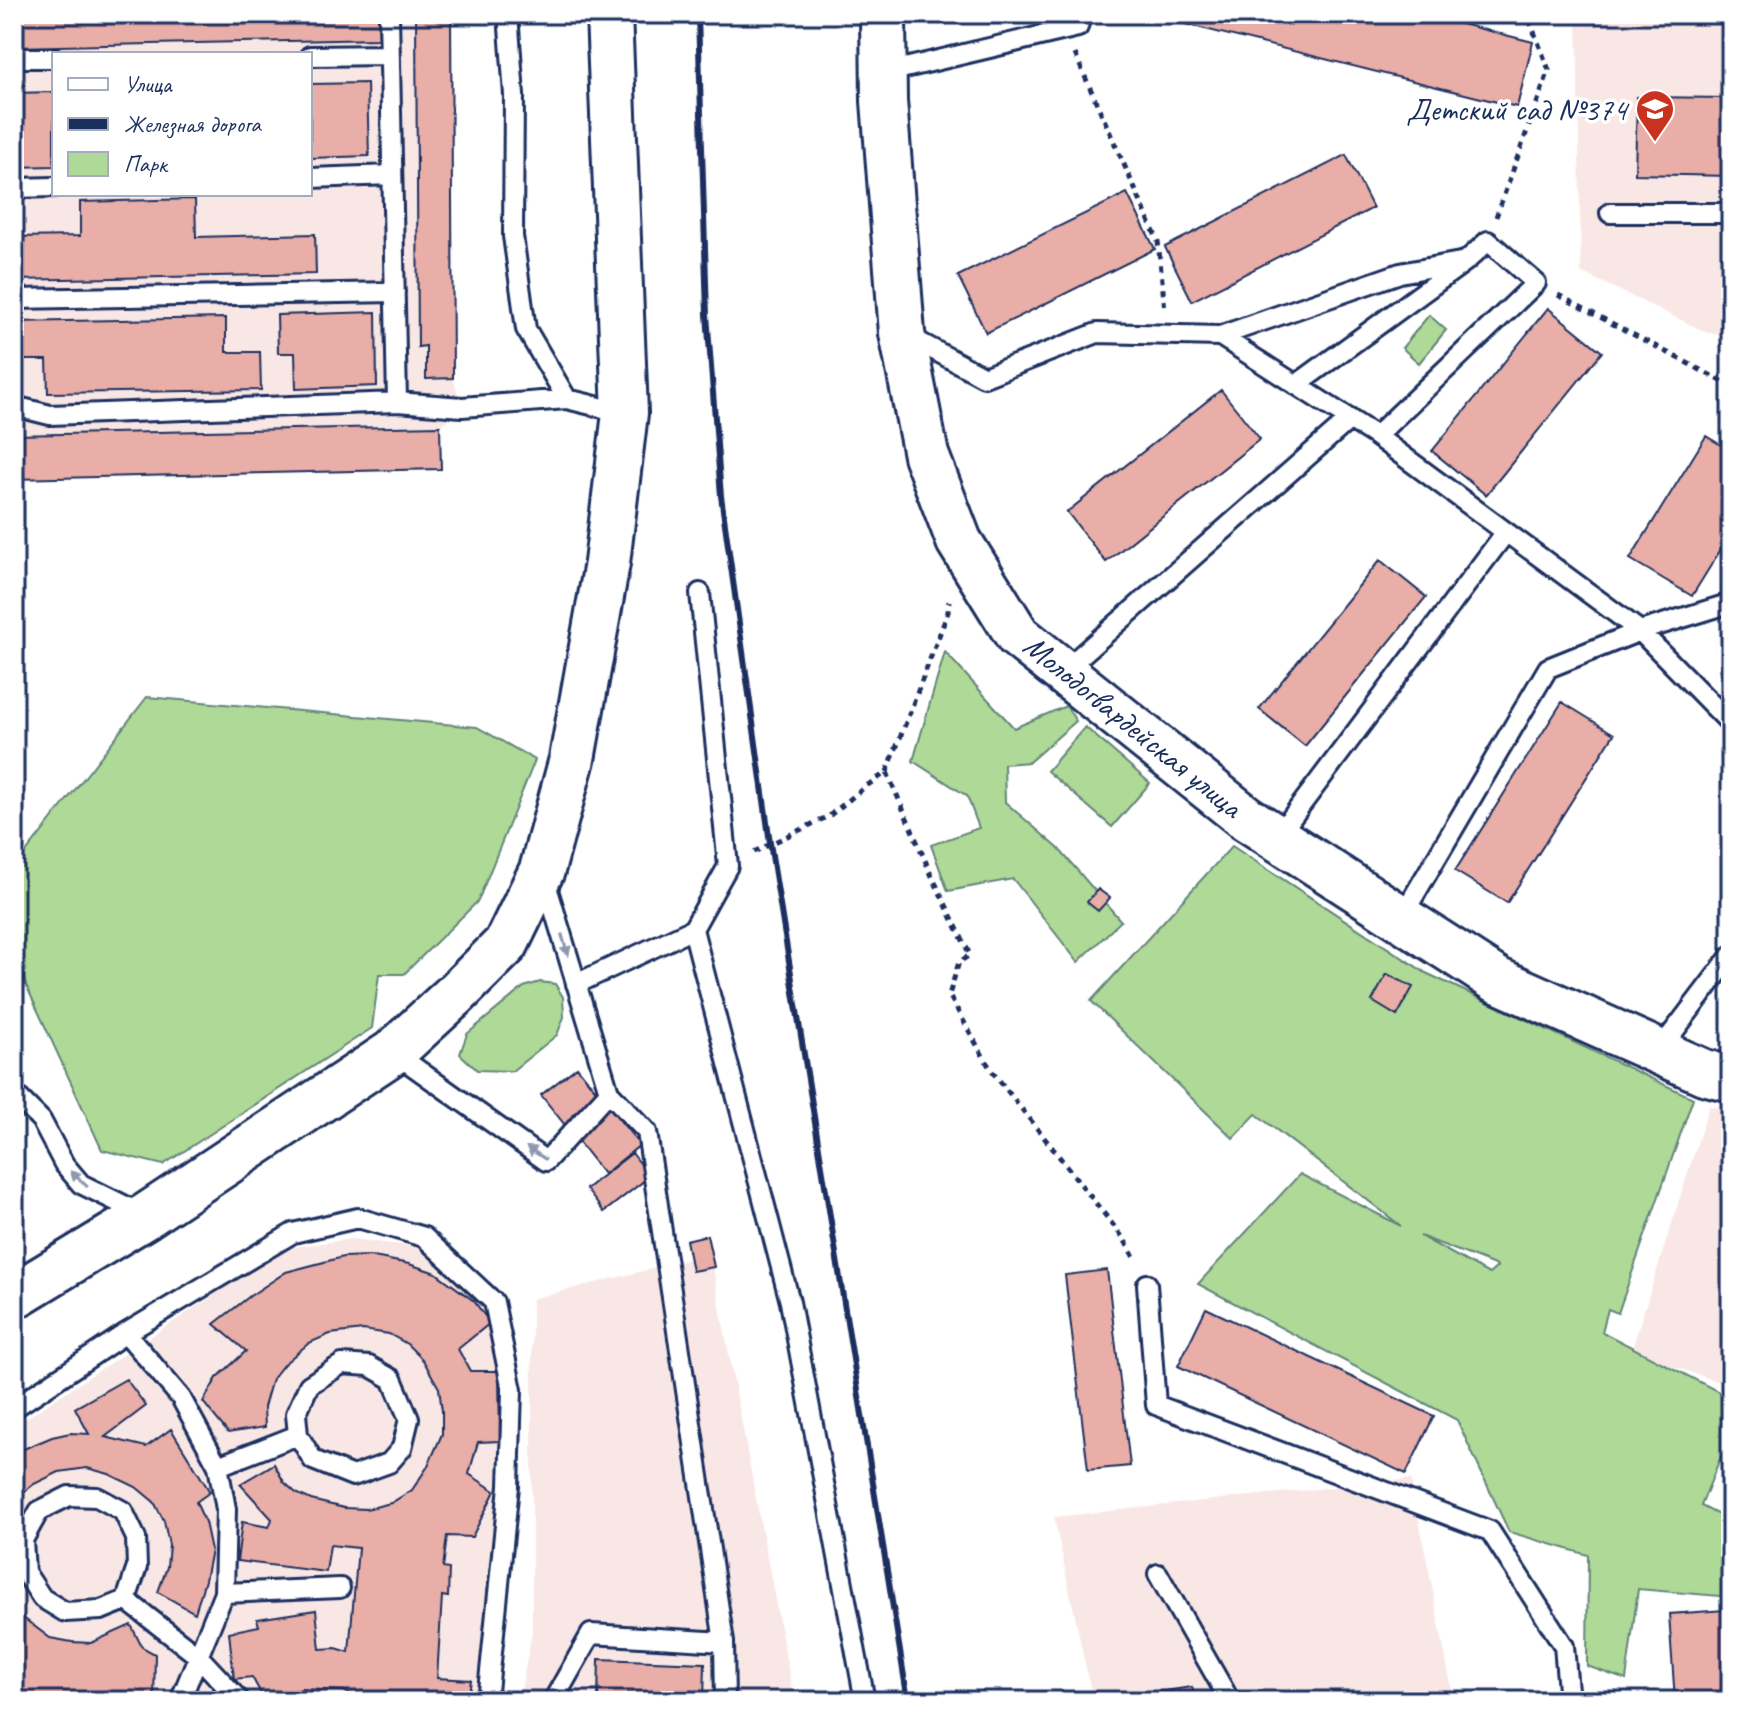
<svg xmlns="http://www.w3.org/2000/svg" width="1745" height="1715" font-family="Caveat,sans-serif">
<rect width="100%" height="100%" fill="#fff"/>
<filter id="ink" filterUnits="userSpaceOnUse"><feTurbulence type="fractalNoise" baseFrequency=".0125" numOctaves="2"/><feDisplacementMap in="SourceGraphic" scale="16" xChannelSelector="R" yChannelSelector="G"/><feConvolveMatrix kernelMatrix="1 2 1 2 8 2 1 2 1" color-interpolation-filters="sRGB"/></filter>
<g filter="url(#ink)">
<path fill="#f8e7e5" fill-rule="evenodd" d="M14,14H451L453,378L462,407L440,426L441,469L14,479ZM54,54H310V194H54Z
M1577,14H1731V335L1708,333L1581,272Z
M1709,1106L1731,1109V1386L1631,1352Z
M352,1239L424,1248L501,1316L510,1444L482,1701H14V1426L286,1248Z
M710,1254L794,1701H519L532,1632V1299Z
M1411,1479L1454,1701H1093L1054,1517Z"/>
<path fill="#aed997" stroke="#64847a" stroke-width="2" fill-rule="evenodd" d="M1429,315L1446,330L1419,363L1402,348Z
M945,652L1014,728L1066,706L1076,721L1029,762L1004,764L1005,802L1058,848L1121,921L1078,962L1013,879L948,891L931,845L979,828L967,796L913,761Z
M147,697L477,727L535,760L478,901L404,974H379L372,1028L163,1165L102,1150L14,959V868Z
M1085,727L1150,783L1112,827L1047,771Z
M1232,846L1426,973L1693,1098L1618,1313L1608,1309L1602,1332L1731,1398V1431L1701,1506L1731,1521V1597L1638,1589L1626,1680L1587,1666L1588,1555L1509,1532L1457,1420L1198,1284L1300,1174L1401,1226L1256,1114L1233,1138L1091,1001ZM1420,1236L1497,1266V1267L1489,1274Z
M540,982L555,984L563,997L564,1017L557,1035L512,1071L477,1070L460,1054L467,1034L524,987Z"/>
<path fill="#e8aea7" stroke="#1b2f5e" stroke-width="2" d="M14,14H378L379,39L14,47Z
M416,14H451L453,378L426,379V346L418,347Z
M1157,14H1422L1533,42L1517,107L1157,17Z
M367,83L369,156L310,158V84Z
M54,92V166L14,167V93Z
M1637,97L1731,98V176L1635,174Z
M1346,155L1373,208L1192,301L1165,247Z
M1127,193L1155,249L986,333L958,276Z
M195,199L196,237L315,234L316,274L14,280V237L80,236V202Z
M1548,308L1602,352L1486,495L1432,451Z
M376,312L377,386L296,389L295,353H278L277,315Z
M226,318V352H260L261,390L48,393L47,360H14V322Z
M1221,390L1260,439L1106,562L1067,512Z
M440,426L441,469L14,479V435Z
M1706,436L1731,451V533L1692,596L1630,559Z
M1380,560L1426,597L1305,746L1259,709Z
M1562,702L1614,734L1507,903L1455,871Z
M1098,889L1110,898L1098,911L1087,902Z
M1387,974L1413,987L1397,1016L1372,1001Z
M577,1067L640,1145L604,1174L541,1095Z
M632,1153L650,1176L604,1212L586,1189Z
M707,1235L714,1267L692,1271L686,1240Z
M369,1256L409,1264L436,1273L474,1301L490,1323L458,1349L470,1371H499L500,1441L478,1442L469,1474L495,1491L472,1537L447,1536L443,1568L449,1569L448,1597L442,1596L437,1678L471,1680L468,1701H364L344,1691L301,1689L274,1701H265L252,1677L234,1679L229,1632L259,1626L257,1619L316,1610L320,1649L336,1648L349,1652L358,1548L330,1545L326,1572L237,1561L242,1522L269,1527L272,1519L240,1484L274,1464L284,1482L296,1493L311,1500L344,1508L366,1509L391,1503L412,1490L428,1466L442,1434V1411L439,1388L423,1360L407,1344L389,1334L363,1330L330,1334L309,1343L284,1364L272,1379L264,1407L265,1427L228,1433L203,1402L217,1378L246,1351L214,1324L250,1296L286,1272L343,1257Z
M1107,1270L1130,1466L1088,1470L1065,1275Z
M1206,1308L1434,1416L1406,1474L1178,1366Z
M126,1379L146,1406L105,1437L146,1447L171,1429L210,1492L196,1502L205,1522L211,1550L205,1580L195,1613L158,1592L167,1567L169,1545L164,1521L154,1502L136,1487L109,1474L87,1468L59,1472L34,1484L14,1500V1453L52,1437L70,1433L89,1434L75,1408Z
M1725,1610L1731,1701H1675L1669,1614Z
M14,1611L50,1638L72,1642L91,1643L131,1625L142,1647L155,1654L154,1701H69L62,1698L60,1701H14Z
M599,1659L705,1663L704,1701H598Z
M1192,1687L1195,1701H1159L1158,1692Z"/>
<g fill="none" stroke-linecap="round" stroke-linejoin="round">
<g stroke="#1b2f5e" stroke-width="24">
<path id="lane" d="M389,14L397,402
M508,14L514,95L513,236L526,329L567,399
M310,56L388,55
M14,58H54
M884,73L1078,27L1081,14
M310,178L392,175
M14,188L54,187
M1610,213H1731
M14,299L395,292
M908,336L984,377L1097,333L1220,336L1376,436L1536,283L1488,241L1466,261
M1220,336L1400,273L1466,261L1296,385
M14,406L50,415L397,402L462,407L567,399L624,413
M1376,436L1640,631L1731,724
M1062,672L1350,419
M1277,837L1506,532
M1401,918L1548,668L1640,631L1731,603
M693,929L728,866L700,593
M576,984L693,929L790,1302L865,1701
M393,1052L546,1161L609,1092L545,880
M1658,1052L1731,956
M609,1092L647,1132L724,1642L725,1701
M14,1093L41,1120L64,1164L81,1184L144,1215
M1147,1284L1156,1405L1490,1531L1564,1646L1569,1701
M126,1333L181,1398L218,1466L226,1509L224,1593L180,1701
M14,1408L126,1333L293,1233L358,1218L424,1237L494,1302L512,1390L509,1486L487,1701
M218,1466L298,1435L296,1414L309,1385L342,1364L369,1366L392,1379L409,1419L402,1448L389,1463L353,1476L313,1460L298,1435
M69,1496L97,1497L123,1511L136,1538L137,1567L126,1600L101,1610L65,1612L42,1598L25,1572L23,1540L39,1511Z
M1158,1574L1230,1701
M224,1593L340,1588
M126,1600L198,1656L240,1701
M553,1701L591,1634L724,1642"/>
</g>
<g stroke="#1b2f5e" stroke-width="50">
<path id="secondary" d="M883,14L884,101L902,333L926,455L959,541L1018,636L1246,818L1497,980L1704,1072L1731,1079
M14,1296L146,1216L393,1052L456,994L506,944L542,870L572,759L607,563L625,413L609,14"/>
</g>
<path stroke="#1b2f5e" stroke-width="5" stroke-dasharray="6 6" stroke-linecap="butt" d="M1075,54L1158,241L1165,310
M1496,217L1549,70L1527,14
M1558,295L1731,386
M887,772L931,874L970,955L959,962L949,995L991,1070L1124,1239L1136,1261
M754,852L829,816L865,787L887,772L948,612L949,601"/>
<use href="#lane" stroke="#fff" stroke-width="18"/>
<use href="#secondary" stroke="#fff" stroke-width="44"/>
<path stroke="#1b2f5e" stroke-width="6" d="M698,14L707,315L721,496L770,843L908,1701"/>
</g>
<defs><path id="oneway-solid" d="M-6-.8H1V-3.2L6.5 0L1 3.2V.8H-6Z" transform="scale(2)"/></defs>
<g fill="#8d97ae">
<use href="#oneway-solid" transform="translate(565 945) rotate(73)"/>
<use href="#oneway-solid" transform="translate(536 1153) rotate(-147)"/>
<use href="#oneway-solid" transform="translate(79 1179) rotate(-137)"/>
</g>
</g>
<defs>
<g id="school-pin" transform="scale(2)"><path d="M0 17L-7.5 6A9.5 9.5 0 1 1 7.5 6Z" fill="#c8321e" stroke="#fff"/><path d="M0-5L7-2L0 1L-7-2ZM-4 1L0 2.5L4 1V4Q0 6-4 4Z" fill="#fff"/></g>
</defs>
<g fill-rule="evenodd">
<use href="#school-pin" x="1655" y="109"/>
</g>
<g text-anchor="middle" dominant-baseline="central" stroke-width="7" stroke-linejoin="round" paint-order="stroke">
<g font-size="32" fill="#1b2f5e" stroke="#fff" text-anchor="end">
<text x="1627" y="109">Детский сад №374</text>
</g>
<g font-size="32" fill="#1b2f5e" stroke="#fff">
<text transform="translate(1133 726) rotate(39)">Молодогвардейская улица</text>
</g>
</g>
<rect width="1745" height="1715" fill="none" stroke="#fff" stroke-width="48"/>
<rect x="24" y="24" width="1697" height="1667" fill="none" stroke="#1b2f5e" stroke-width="3" filter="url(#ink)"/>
<rect x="52" y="52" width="260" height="144" fill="#ffffff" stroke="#a4acbf" stroke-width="2"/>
<rect x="68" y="78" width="40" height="12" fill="#ffffff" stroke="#a4acbf" stroke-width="2"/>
<text x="124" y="92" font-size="24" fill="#1b2f5e">Улица</text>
<rect x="68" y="118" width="40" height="12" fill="#1b2f5e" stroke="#a4acbf" stroke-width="2"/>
<text x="124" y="132" font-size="24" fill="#1b2f5e">Железная дорога</text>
<rect x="68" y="152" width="40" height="24" fill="#aed997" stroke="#a4acbf" stroke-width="2"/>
<text x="124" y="172" font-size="24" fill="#1b2f5e">Парк</text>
</svg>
